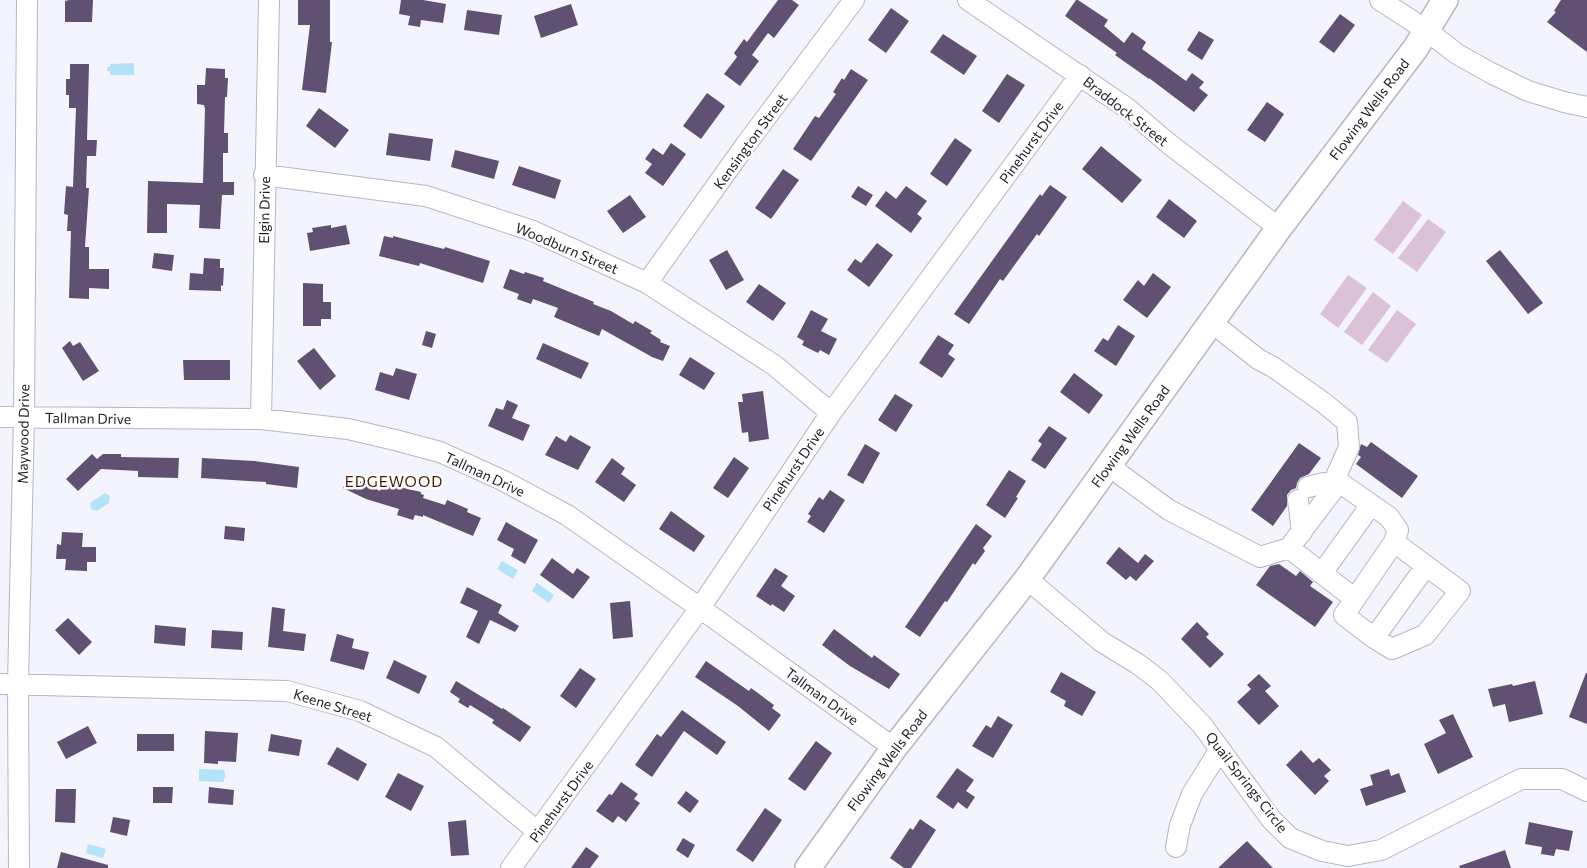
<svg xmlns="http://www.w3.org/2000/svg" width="1587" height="868" font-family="Commissioner,sans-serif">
<rect width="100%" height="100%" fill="#f3f4fd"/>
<path fill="#dbc2d8" d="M1403,201L1422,215L1393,254L1374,240Z
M1428,219L1446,232L1417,272L1398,258Z
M1348,275L1367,288L1338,328L1320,314Z
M1373,292L1391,306L1362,345L1344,332Z
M1397,310L1416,324L1387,363L1368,350Z"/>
<path fill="#b4e3f9" d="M134,63V75H110V71H107V67H110V64Z
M105,493L110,496L109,503L97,511L91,509L90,503Z
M502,561L518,570L513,579L497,569Z
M537,583L554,595L549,603L532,591Z
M199,769L224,770L226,778H224V782L199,781Z
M88,844L106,849L103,858L86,853Z"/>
<path fill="#605072" d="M69,0H93L92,22H65V1Z
M298,0H330V42H332L326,93L302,90L310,25H298Z
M401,0H423L446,4L443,23L421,20L420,27L408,25L410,16L399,14Z
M778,0H792L799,5L774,38L768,33L752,55L759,61L740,86L724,74L737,57L734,53L744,39L747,42Z
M1076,0H1078L1108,20L1104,26L1124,43L1132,32L1146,42L1142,49L1186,81L1192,73L1204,82L1199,88L1208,95L1194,112L1149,78V79L1115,55L1117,53L1103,43L1065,16Z
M1561,0H1587V52L1547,22L1556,12L1554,11Z
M571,4L578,25L541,38L534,16Z
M891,8L909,21L886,53L868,40Z
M467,10L502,15L499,35L464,30Z
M1340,14L1355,25L1334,53L1319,42Z
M1199,31L1214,40L1202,60L1187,50Z
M943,34L977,56L964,75L930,52Z
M70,64H89L87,140H97L96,156H87L86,188H89L85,247H89V269H109V289L89,288V299L69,298L71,231H67L68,215L64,214L66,186L73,187L76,108H69V95H66V79H70Z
M206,68L225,69V78H228L227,97H225L224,133H228V153H223V182H234V195H222L220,229L199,228L200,205L167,204V233H147L148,181L203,183L205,109L204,105L197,104V85H205Z
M851,69L868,80L811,161L793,149L815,116L819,118L836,94L833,92L842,78L844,80Z
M1007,74L1025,85L999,123L982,111Z
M707,93L725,106L701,139L683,126Z
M1267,102L1284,114L1265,142L1247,130Z
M319,108L349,130L335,148L306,126Z
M389,133L433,139L430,161L386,155Z
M955,138L972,150L947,186L930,174Z
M671,143L686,154L663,186L645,173L652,164L645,159L653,148L663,155Z
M1101,146L1142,180L1122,203L1082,169Z
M455,150L499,161L494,179L451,167Z
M519,166L561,180L555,199L512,185Z
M783,169L799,180L771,219L755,208Z
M1050,185L1067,197L1039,236L1037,234L1003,281L1000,279L969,324L954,314L1040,194L1042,196Z
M858,186L873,195L866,206L851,197Z
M906,186L927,201L917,214L922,218L911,233L875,206L886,191L896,199Z
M630,195L646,217L623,233L607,211Z
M1169,199L1197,221L1184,238L1156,217Z
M331,225V228L346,225L350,244L310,251L307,233L313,232L312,228Z
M384,236L393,238V236L444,249L445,247L490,261L483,283L420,263L419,266L379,256Z
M877,243L893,255L869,287L847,270L855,259L861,263Z
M727,250L744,280L726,290L709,260Z
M1500,250L1543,303L1528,314L1486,261Z
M154,253L174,255L172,271L152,268Z
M204,258L220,259V268H224L223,286L221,285V291L189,290L190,273L203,274Z
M510,269L524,274L525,272L544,278L543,281L594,302L593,304L611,311L633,324L635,321L652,331L650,333L661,340L660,342L670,346L663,361L652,357L602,329L599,336L554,317L558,308L533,299L531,304L517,299L519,294L503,288Z
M1153,273L1171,287L1147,318L1123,300L1138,280L1144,286Z
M303,283L323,284V302H331V319H321V326H303Z
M759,284L786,303L773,321L746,302Z
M811,310L828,319L821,331L837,339L829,355L820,350L818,353L802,345L804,341L797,337Z
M1118,325L1135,336L1116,366L1094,351L1103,338L1108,341Z
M426,331L436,334L432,348L422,345Z
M938,335L954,345L948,354L955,359L942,378L919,363Z
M70,341L73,346L80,342L99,371L83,381L62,348Z
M543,343L589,363L581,379L536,359Z
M314,348L336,376L320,390L297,361Z
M690,357L715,373L704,390L679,375Z
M183,360H230V380H184Z
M396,368L417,374L409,400L375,390L380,372L393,376Z
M1074,373L1103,395L1089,414L1060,392Z
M763,391L769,439L749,442L748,432L742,433L738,402H743L742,394Z
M895,394L913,405L896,432L878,420Z
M507,400L518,405L512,418L530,425L523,441L488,426L496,408L503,410Z
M1049,426L1067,438L1045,469L1031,460L1042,444L1038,441Z
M570,435L591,447L578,470L545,455L556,436L566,442Z
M1371,442L1418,476L1402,498L1356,464L1361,457L1358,455L1361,444L1367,447Z
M1299,443L1321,458L1309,474L1300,478L1297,483L1296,488L1291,490L1287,495V506L1273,526L1251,510Z
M865,444L880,453L863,484L847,475Z
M92,454L97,459L103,454H121V457L179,458L178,478L138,477V471L101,469L78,491L66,479Z
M734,457L749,468L728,498L713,488Z
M202,458L254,461L299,467L297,488L266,484V482L201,478Z
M612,458L625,468L621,474L636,485L624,502L595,482Z
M1009,470L1026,481L1016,497L1018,498L1005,518L986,505Z
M349,476L380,491L382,483L421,492V494L424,495L423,498L445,505L447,500L468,509L467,512L481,518L473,536L423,515V517L415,515L413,520L397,515L399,509L366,499L343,488Z
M830,490L845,500L824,533L807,522L811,516L808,514L819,497L823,500Z
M671,511L705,536L694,552L659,529Z
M506,522L538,540L525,564L511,556L514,549L497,540Z
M976,524L992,536L983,548L985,551L975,565L973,563L947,602L945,601L920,637L905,627Z
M225,526L245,528L244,541L224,539Z
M62,532L83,533L82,547H96V562H87V571L65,570L66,559H56L57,544L61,545Z
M1119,547L1138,563L1145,554L1154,561L1136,581L1130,576L1126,580L1106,563Z
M552,558L573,574L577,568L590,577L573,599L540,575Z
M1279,564L1296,576L1300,571L1313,582L1310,586L1333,602L1315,627L1256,585L1270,566Z
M775,568L788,576L781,586L795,596L784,612L772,604L771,606L756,596Z
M467,587L502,605L498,613L519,626L515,632L490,620L479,644L466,637L478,611L460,603Z
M630,601L633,637L613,639L610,603Z
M272,607L285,609L283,631L306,634L304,651L268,647Z
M68,618L92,642L79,655L55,630Z
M1197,622L1209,634L1206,637L1224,654L1210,668L1181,639Z
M155,625L186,628L185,646L154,643Z
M834,629L872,658L874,655L900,674L889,689L850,666L822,645Z
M212,630L243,632L242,650L211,648Z
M337,634L354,639L352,648L369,652L364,670L330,661Z
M394,660L427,676L419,694L386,678Z
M706,661L749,691L751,688L774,705L772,708L781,715L769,731L738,706L695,677Z
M580,668L596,679L576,708L560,696Z
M1061,672L1096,692L1082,716L1064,706L1066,701L1050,692Z
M1586,673H1587V724L1569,717Z
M1259,674L1271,686L1265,691L1279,706L1259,725L1237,702L1251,689L1247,685Z
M456,681L502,709L503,708L531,727L520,742L492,723L494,720L470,705L468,708L458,702L460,699L450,692Z
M1535,681L1543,714L1509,722L1505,704L1493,707L1488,689L1512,684L1513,686Z
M682,710L726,742L717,755L684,731L652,777L635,765L657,734L661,737Z
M1453,714L1473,757L1438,774L1424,744L1446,733L1439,720Z
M998,716L1013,725L993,758L972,746L986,725L991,728Z
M88,726L97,743L66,759L57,742Z
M205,731L238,733L236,762L218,761V764L204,763Z
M137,734H174V751H137Z
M271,734L302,740L299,756L268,751Z
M816,741L832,753L805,791L788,779Z
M337,747L367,764L358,781L327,764Z
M1301,750L1313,763L1319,758L1331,770L1324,776L1329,781L1315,795L1286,765Z
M957,768L974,780L966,791L975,797L967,809L958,802L953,809L936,797Z
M1389,769L1391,776L1399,773L1406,792L1366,806L1360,789L1373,785L1370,775Z
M398,773L424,786L411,811L385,797Z
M621,782L638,794L634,799L640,803L626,822L618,816L613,823L596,811L609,794L612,795Z
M153,787H173L172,803H153Z
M209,787L234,790L233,805L208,803Z
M56,789H76L75,823L55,822Z
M686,791L699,801L690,813L677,803Z
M765,808L782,820L753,862L736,850Z
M113,817L130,820L127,836L110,832Z
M920,819L936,830L911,868H904L890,858L910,828L913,830Z
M466,820L469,855L451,856L448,822Z
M1529,822L1573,831L1569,851L1556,849L1554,856L1541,854L1542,847L1525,844Z
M683,838L695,845L688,858L676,850Z
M1247,841L1273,868H1218Z
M586,847L599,856L590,868H571Z
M1505,850L1511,868H1460L1459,866Z
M61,852L108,865V868H57Z"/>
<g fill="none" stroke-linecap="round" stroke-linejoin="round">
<g stroke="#b5b7c5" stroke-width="22">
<path id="minor" d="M968,0L1127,108L1168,143L1279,228
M1380,0L1426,30L1457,54L1491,73L1528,91L1564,102L1587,107
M264,175L426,196L533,231L647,283L774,365L831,413
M647,283L747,143L854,0
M0,417L261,419L348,429L395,440L440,452L502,480L567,515L700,608L894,748
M261,419L269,0
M1110,464L1121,475L1169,510L1260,557L1289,548L1339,482L1337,474L1349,447L1347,422L1324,403L1273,367L1258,359L1211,322
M1308,487L1324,483L1339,482L1389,517L1398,530L1394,542L1344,615L1374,638L1392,649L1425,635L1460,591L1394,542
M1298,500L1302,532
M1289,548L1355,599
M1322,573L1371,505
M1027,579L1102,642L1138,664L1159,680L1202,725L1271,819L1290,838L1322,851L1348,856L1381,850L1521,779H1562L1587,791
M1374,638L1426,566
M0,684L287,691L360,711L436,747L538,832
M1176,847L1180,825L1192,794L1220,749
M19,868L18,684L24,417L27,0
M511,868L700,608L831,413L1080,75"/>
</g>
<g stroke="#b5b7c5" stroke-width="28">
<path id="major" d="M808,868L894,748L1027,579L1279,228L1415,49L1445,0"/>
</g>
<use href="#minor" stroke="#fff" stroke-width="20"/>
<use href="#major" stroke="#fff" stroke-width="25"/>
</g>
<g text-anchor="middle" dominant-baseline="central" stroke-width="5" stroke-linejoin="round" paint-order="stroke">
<g font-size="14" fill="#1d1e23" stroke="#fff">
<text transform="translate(1369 109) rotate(-53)">Flowing Wells Road</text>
<text transform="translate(1126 111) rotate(38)">Braddock Street</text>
<text transform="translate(750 141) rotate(-54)">Kensington Street</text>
<text transform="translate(1031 142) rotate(-54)">Pinehurst Drive</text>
<text transform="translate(264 210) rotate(-89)">Elgin Drive</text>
<text transform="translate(567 248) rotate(23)">Woodburn Street</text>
<text transform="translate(88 418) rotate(1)">Tallman Drive</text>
<text transform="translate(23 434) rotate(-89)">Maywood Drive</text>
<text transform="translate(1130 436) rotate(-54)">Flowing Wells Road</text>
<text transform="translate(793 469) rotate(-56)">Pinehurst Drive</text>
<text transform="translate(485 474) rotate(25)">Tallman Drive</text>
<text transform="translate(822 696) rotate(36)">Tallman Drive</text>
<text transform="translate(333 705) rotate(17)">Keene Street</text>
<text transform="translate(887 760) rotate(-53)">Flowing Wells Road</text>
<text transform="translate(1247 782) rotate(52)">Quail Springs Circle</text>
<text transform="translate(561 801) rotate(-54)">Pinehurst Drive</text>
</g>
<g font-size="15" letter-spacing="1" fill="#491b00" stroke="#fff">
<text x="394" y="481">EDGEWOOD</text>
</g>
</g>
</svg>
